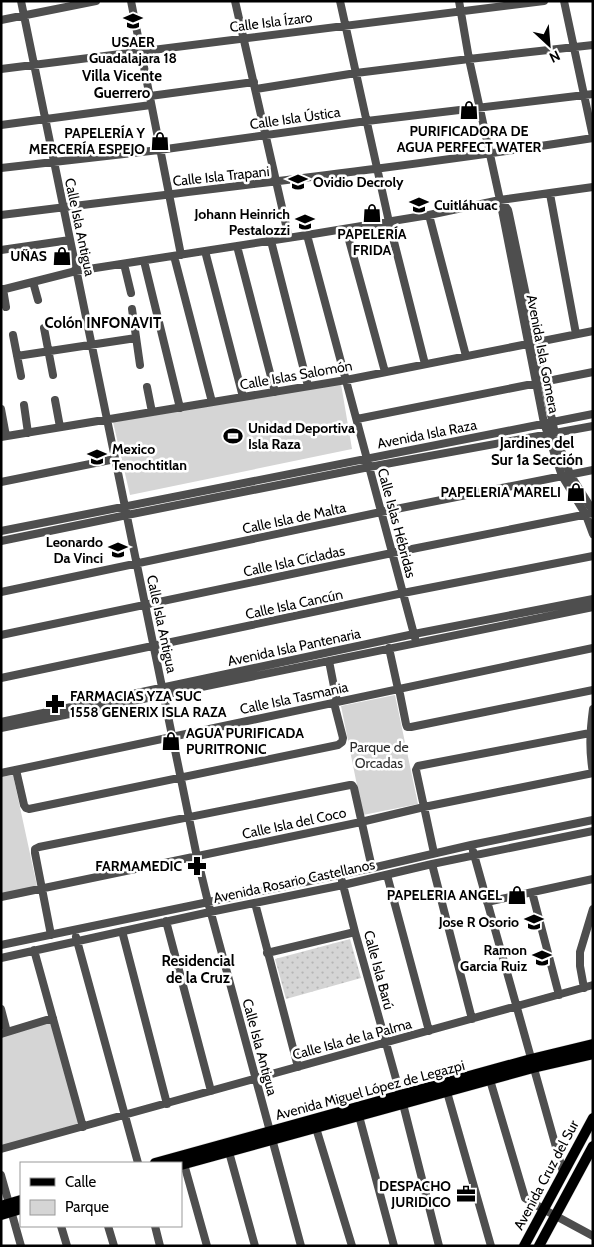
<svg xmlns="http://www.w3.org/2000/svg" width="594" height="1247" font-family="Cabin,sans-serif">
<defs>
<pattern id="grass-dots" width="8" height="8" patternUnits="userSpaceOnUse" patternTransform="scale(1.25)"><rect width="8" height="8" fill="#d5d5d5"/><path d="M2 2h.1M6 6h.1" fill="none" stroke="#b5b5b5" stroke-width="1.8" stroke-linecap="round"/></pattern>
</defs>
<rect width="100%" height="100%" fill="#fff"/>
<path fill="url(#grass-dots)" d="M350,939L361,978L286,999L275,959Z"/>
<path fill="#d5d5d5" d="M341,384L352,449L130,495L113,422Z
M395,695L418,804L363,815L341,706Z
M13,775L37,886L1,894V777Z
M51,1021L80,1126L1,1147V1036Z"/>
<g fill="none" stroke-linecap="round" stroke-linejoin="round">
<g stroke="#dbdbdb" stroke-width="11">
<path id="major" d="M155,1163L531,1059L593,1044
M181,1165L533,1068L593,1054
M1,1206L21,1200
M1,1215L21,1209
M524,1246L593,1118
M539,1246L593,1146"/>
</g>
<path stroke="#4e4e4e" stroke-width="8" d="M21,1L197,857L208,902L301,1246
M131,1L181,255
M235,1L289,238
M340,1L389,222L425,364
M459,1L469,59L500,200L544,423L562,476L586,515L593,534
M564,1L593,137
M1,20L96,1
M1,69L544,1
M256,89L356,73L469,59L593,45
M150,96L254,82
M1,125L151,105
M1,168L159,150L367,121L593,94
M550,194L576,334
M502,202L508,210L509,214L555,434L570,474L593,511
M1,215C199,190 396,169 593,138
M429,215L466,356
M346,229L385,372
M307,235L415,638
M271,241L308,386
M237,246L275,392
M1,250L70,240
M205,251L243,397
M174,256L212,402
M144,261L180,408
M124,264L131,293
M33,282L38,300
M3,289L6,307
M1,290L76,271L307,235L429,215L500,200L593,187
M132,309L140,365
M44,328L53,375
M13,335L21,376
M17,356L136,338
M147,387L152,412
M55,400L60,427
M24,405L28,433
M1,409L6,436
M357,419L593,372
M1,437L346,380L593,331
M1,482L115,459
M1,531L593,414
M1,541L127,515L369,467L593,426
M1,592L381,512L593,470
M1,635L392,553L593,513
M389,648L398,689
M329,661L337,702
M1,678L403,593L593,556
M399,689L406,724L407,727H411L593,690
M593,709C590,732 589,750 593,773
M1,722L414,634L593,599
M1,728L593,607
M16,770L24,805L26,808L29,809L338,745L342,742L343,738L334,703
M1,773L593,648
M473,851L563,1172
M434,853L416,770L418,766L590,733
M432,864L472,1019
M387,875L429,1031
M342,881L355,932L403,1104L439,1246
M532,892L559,995
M1,897L361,822L424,807L593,773
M487,902L593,879
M255,903L298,1067
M166,921L211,1091
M122,931L167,1104
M51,935L35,853V849L39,847L350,785H352L354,788L372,868
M76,937L138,1163
M1,945L252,893L372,868L471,845L593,820
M34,950L83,1127
M267,953L355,932
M1,958L210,912L343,885L432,864L593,831
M584,988L580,966V952L593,909
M1,1009L7,1032
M1,1034L53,1018
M490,1080L525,1198L543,1209L593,1236
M447,1092L491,1246
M359,1116L394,1246
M316,1128L352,1246
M1,1149L593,985
M229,1152L255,1246
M184,1164L207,1246
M1,1175L21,1246
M61,1226L67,1246
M108,1226L114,1246
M155,1226L160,1246"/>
<use href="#major" stroke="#000" stroke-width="10"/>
</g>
<defs>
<g id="school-bare" transform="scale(1.5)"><path d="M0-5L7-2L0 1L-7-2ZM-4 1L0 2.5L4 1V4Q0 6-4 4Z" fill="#000" stroke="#fff" stroke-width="2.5" paint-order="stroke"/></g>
<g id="shop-bare" transform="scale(1.5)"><path d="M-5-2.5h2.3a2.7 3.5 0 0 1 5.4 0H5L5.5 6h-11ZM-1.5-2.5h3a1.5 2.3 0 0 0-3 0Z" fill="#000" stroke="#fff" stroke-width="2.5" paint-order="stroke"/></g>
<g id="stadium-bare" transform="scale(1.5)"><path d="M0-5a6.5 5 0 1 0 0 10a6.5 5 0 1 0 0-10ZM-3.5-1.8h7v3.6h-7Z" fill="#000" stroke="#fff" stroke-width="2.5" paint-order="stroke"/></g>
<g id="pharmacy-bare" transform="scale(1.5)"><path d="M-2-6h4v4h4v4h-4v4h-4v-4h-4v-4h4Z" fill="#000" stroke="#fff" stroke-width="2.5" paint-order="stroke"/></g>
<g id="office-bare" transform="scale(1.5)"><path d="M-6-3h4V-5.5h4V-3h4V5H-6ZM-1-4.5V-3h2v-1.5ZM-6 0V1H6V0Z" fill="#000" stroke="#fff" stroke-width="2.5" paint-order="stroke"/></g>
</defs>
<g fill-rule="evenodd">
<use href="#school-bare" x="133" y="21"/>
<use href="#shop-bare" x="469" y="110"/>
<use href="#shop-bare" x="160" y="141"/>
<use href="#school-bare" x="298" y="182"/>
<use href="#school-bare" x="419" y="205"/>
<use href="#shop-bare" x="372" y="213"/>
<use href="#school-bare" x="305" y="222"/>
<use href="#shop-bare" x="62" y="256"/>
<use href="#stadium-bare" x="233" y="436"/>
<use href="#school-bare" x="97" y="457"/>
<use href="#shop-bare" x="576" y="492"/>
<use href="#school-bare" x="118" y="550"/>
<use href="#pharmacy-bare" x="55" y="704"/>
<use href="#shop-bare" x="171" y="741"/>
<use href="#pharmacy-bare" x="197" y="866"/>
<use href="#shop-bare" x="517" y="895"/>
<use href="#school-bare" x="534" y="922"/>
<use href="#school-bare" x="542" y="958"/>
<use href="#office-bare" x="466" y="1194"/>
</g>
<g text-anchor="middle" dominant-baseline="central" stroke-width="5" stroke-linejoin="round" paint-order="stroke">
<g font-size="14" fill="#000" stroke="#fff">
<text transform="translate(271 22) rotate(-7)">Calle Isla Ízaro</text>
<text transform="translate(295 118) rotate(-8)">Calle Isla Ústica</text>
<text transform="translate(221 176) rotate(-6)">Calle Isla Trapani</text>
<text transform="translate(80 227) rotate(78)">Calle Isla Antigua</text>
<text transform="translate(543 354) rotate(79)">Avenida Isla Gomera</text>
<text transform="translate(296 375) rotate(-10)">Calle Islas Salomón</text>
<text transform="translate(427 434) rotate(-11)">Avenida Isla Raza</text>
<text transform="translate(294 518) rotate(-12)">Calle Isla de Malta</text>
<text transform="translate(397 523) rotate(75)">Calle Islas Hébridas</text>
<text transform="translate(294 561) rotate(-12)">Calle Isla Cícladas</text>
<text transform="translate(294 604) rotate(-12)">Calle Isla Cancún</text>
<text transform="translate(162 624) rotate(78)">Calle Isla Antigua</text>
<text transform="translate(294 647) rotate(-12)">Avenida Isla Pantenaria</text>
<text transform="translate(294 698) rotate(-12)">Calle Isla Tasmania</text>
<text transform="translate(294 823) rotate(-12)">Calle Isla del Coco</text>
<text transform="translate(294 881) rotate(-12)">Avenida Rosario Castellanos</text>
<text transform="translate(379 970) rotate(75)">Calle Isla Barú</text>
<text transform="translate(352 1039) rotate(-15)">Calle Isla de la Palma</text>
<text transform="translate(260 1047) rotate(75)">Calle Isla Antigua</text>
<text transform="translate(370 1090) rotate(-15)">Avenida Miguel López de Legazpi</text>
<text transform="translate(546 1175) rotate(-62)">Avenida Cruz del Sur</text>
</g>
<g font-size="14" font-weight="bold" fill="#000" stroke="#fff" text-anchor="end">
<text x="133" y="42" text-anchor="middle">USAER<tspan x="133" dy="16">Guadalajara 18</tspan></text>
<text x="469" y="131" text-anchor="middle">PURIFICADORA DE<tspan x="469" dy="16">AGUA PERFECT WATER</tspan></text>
<text x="145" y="133">PAPELERÍA Y<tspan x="145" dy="16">MERCERÍA ESPEJO</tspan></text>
<text x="313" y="182" text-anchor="start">Ovidio Decroly</text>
<text x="434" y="205" text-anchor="start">Cuitláhuac</text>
<text x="290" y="214">Johann Heinrich<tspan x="290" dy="16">Pestalozzi</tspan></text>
<text x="372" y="234" text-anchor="middle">PAPELERÍA<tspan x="372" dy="16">FRIDA</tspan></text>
<text x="47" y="256">UÑAS</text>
<text x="248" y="428" text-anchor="start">Unidad Deportiva<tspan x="248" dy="16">Isla Raza</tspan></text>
<text x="112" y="449" text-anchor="start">Mexico<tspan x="112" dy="16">Tenochtitlan</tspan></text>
<text x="561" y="492">PAPELERIA MARELI</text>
<text x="103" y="542">Leonardo<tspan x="103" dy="16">Da Vinci</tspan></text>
<text x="70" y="696" text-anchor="start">FARMACIAS YZA SUC<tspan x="70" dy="16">1558 GENERIX ISLA RAZA</tspan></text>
<text x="186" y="733" text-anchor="start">AGUA PURIFICADA<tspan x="186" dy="16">PURITRONIC</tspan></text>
<text x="182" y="866">FARMAMEDIC</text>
<text x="502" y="895">PAPELERIA ANGEL</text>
<text x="519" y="922">Jose R Osorio</text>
<text x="527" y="950">Ramon<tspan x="527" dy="16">Garcia Ruiz</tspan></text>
<text x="451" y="1186">DESPACHO<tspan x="451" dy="16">JURIDICO</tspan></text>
</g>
<g font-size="14" fill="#2c2c2c" stroke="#fff">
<text x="379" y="747">Parque de<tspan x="379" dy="16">Orcadas</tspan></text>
</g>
<g font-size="15" font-weight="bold" fill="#000" stroke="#fff">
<text x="122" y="76">Villa Vicente<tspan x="122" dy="17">Guerrero</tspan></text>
<text x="103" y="323">Colón INFONAVIT</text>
<text x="537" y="443">Jardines del<tspan x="537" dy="17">Sur 1a Sección</tspan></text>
<text x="198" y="961">Residencial<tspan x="198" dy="17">de la Cruz</tspan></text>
</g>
</g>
<rect width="594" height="1247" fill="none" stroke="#000000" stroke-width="5"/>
<rect x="20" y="1162" width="162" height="65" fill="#ffffff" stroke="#999999"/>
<rect x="30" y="1178" width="25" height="8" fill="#000000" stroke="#999999"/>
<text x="65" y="1187" font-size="15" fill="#000000">Calle</text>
<rect x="30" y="1200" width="25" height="15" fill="#d5d5d5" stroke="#999999"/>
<text x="65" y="1212" font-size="15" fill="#000000">Parque</text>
<g transform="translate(549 45) rotate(154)" stroke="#ffffff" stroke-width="4" paint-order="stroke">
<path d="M0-4L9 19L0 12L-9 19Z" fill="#000000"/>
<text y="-8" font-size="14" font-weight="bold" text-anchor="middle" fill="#000000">N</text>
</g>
</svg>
